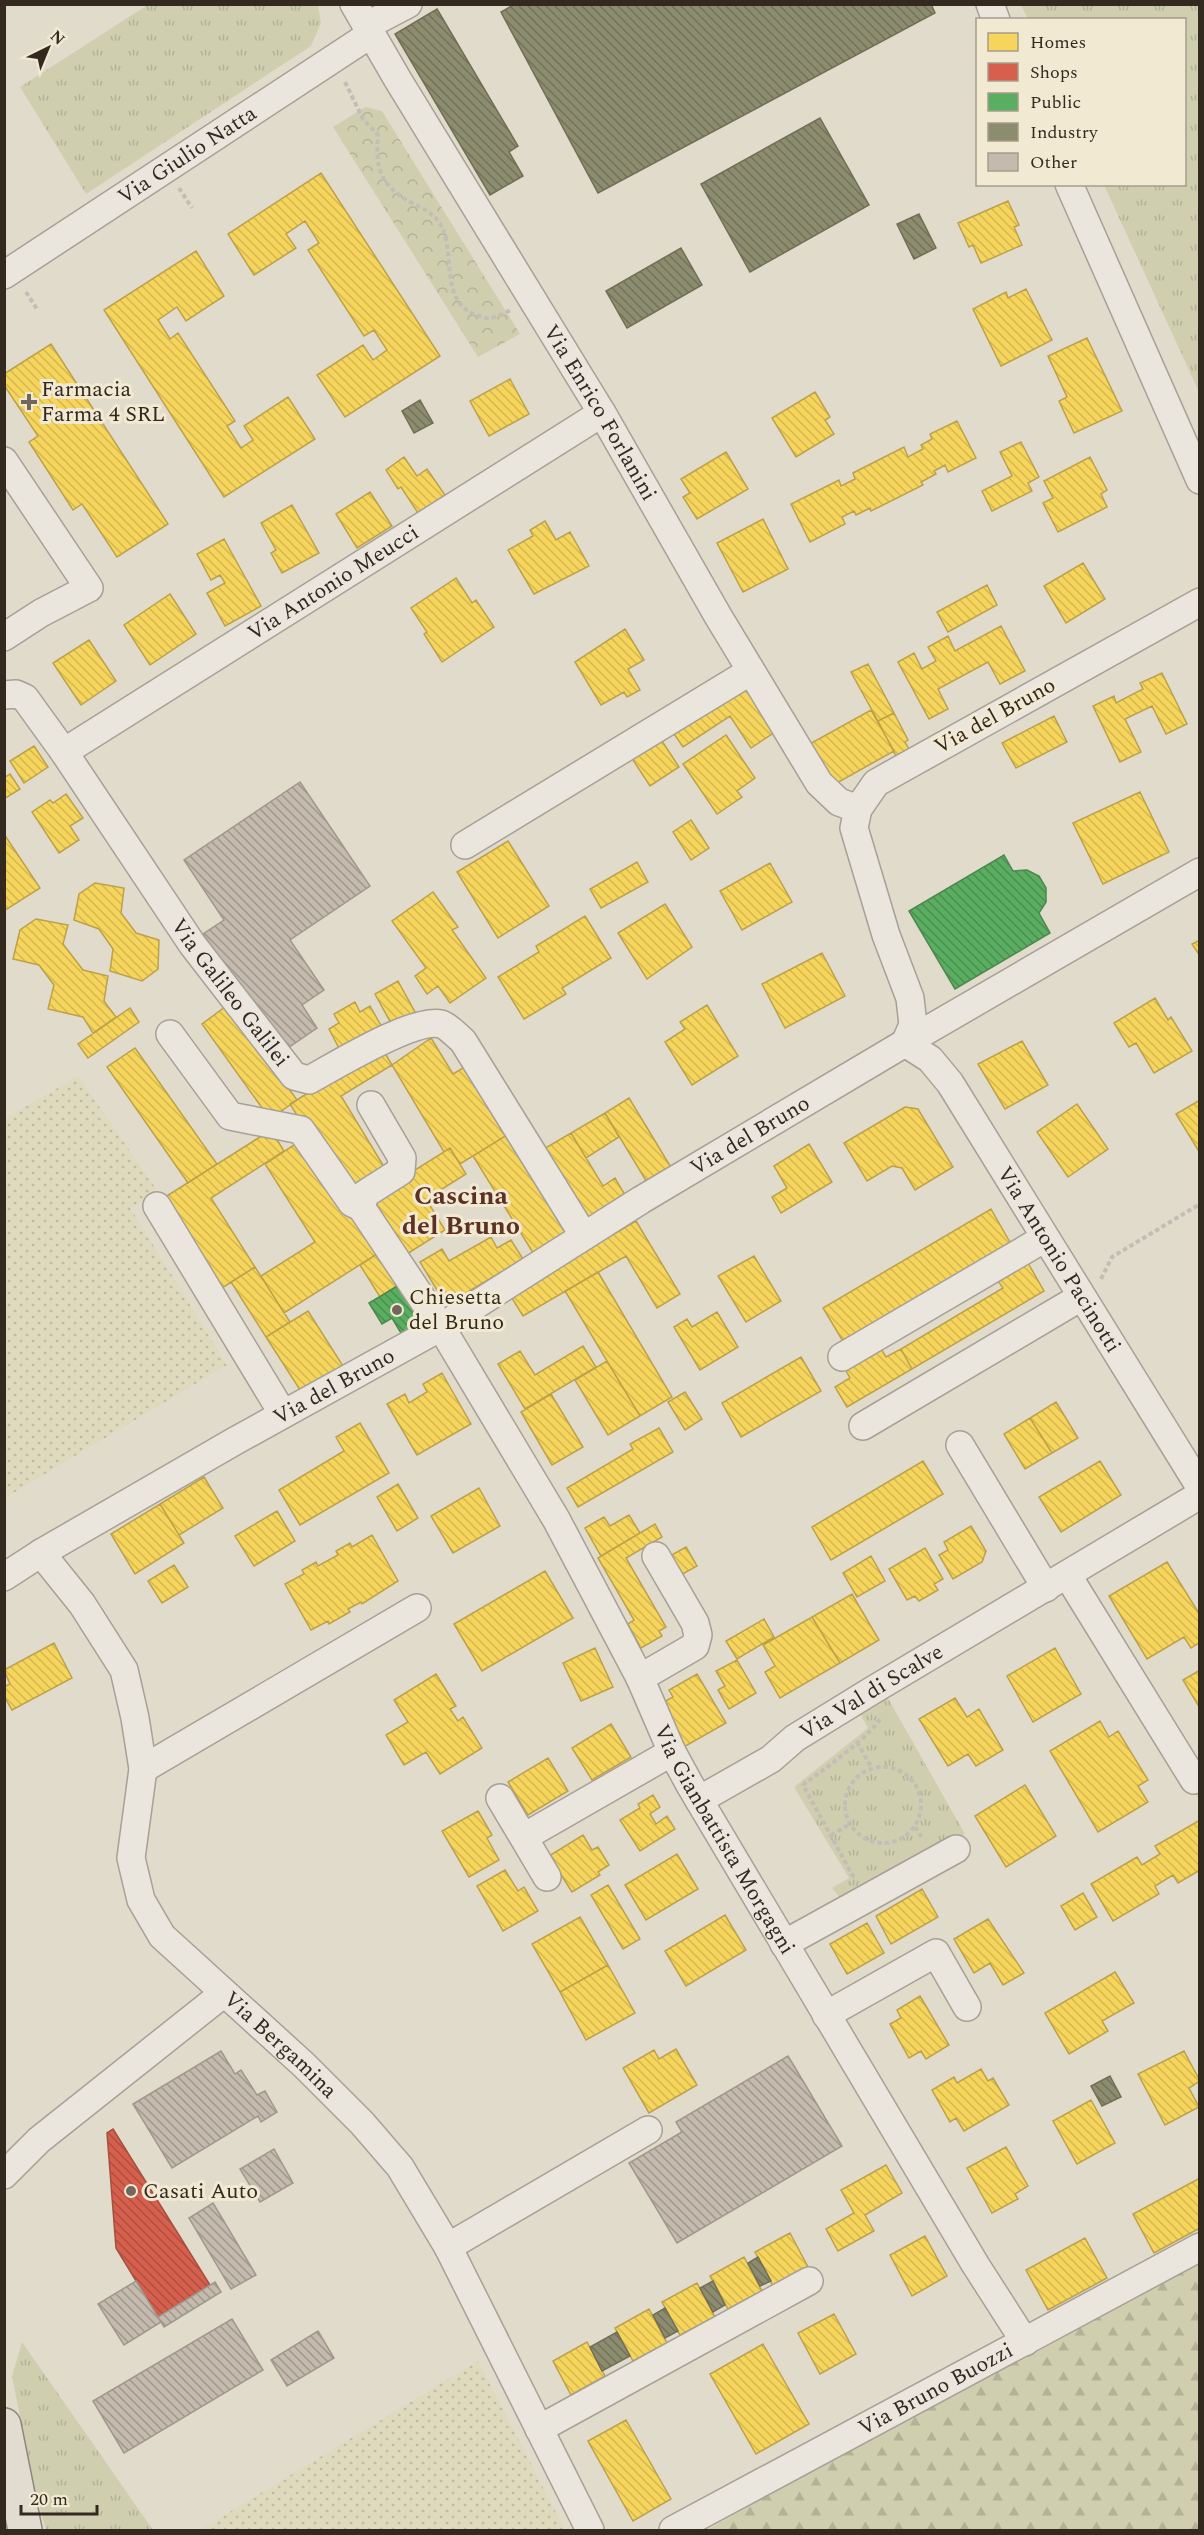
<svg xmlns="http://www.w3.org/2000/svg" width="1204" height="2535" font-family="Spectral,serif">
<defs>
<pattern id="farmland-dots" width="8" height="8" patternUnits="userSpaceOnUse" patternTransform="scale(1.5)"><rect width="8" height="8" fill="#dfd9be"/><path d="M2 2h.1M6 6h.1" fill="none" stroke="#c0baa3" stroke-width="1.8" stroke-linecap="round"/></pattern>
<pattern id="grass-tufts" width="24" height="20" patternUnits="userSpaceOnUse" patternTransform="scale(1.5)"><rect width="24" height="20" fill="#cfcfb0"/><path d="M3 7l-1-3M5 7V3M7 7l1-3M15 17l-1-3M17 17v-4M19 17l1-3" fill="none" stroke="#b2b297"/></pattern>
<pattern id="forest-firs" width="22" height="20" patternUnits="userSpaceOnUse" patternTransform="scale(1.5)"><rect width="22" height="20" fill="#cfcfb0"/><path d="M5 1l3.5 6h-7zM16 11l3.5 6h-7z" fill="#b2b297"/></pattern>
<pattern id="park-crowns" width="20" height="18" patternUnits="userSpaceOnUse" patternTransform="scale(1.5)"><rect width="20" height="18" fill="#cfcfb0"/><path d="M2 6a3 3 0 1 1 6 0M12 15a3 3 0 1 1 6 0" fill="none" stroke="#b2b297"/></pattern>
<pattern id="homes-back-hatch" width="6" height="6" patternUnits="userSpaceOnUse" patternTransform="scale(1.5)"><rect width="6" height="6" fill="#f6d55c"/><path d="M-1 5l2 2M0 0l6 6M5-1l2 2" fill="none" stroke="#d4b750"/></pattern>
<pattern id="shops-back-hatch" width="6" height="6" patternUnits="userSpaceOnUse" patternTransform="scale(1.5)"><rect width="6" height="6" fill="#d6604d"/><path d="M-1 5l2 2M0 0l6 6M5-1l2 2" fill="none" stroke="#ae4f3f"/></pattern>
<pattern id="public-back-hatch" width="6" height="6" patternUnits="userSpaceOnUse" patternTransform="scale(1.5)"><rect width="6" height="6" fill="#5aae61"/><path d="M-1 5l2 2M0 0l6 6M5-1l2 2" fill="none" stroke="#4b8e4f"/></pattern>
<pattern id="industry-back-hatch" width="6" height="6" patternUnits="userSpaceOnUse" patternTransform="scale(1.5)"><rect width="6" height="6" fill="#8c8c6e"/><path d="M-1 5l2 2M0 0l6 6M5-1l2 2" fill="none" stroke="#73725a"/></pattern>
<pattern id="building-back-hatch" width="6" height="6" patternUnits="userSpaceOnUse" patternTransform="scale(1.5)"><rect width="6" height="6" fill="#c4baae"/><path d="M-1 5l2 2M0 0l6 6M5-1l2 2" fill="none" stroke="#a0978d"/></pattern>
</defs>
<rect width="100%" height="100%" fill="#e1dbcc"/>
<path fill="url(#farmland-dots)" d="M78,1076L156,1189L131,1209L227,1365L5,1498V1119Z
M478,2361L565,2530H200Z"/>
<path fill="url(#grass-tufts)" d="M149,4L318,5L321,23L311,46L86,194L20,87Z
M1021,5H1199V392L1104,185L1184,184V20L1028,19Z
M885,1693L965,1834L841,1899L832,1888L849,1878L794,1787L868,1728L859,1712Z
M22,2342L153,2530H46L34,2488L12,2376Z"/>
<path fill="url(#forest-firs)" d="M1199,2254V2530H707L917,2410Z"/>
<path fill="url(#park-crowns)" d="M365,107L382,111L520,334L478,357L333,127Z"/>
<path fill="url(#homes-back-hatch)" stroke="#bca14a" stroke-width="1.5" d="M321,173L440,356L345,417L317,375L363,345L373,360L387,350L374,330L364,336L308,250L319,243L305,221L286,234L296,248L254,275L228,234Z
M1008,201L1019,225L1014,227L1022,245L981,263L973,245L969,247L958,223Z
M196,251L224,296L186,321L177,307L158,320L170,339L178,333L235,421L227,426L241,448L253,440L244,426L288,397L315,439L224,497L104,310Z
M1026,289L1052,340L1001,366L973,309L1006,292L1008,298Z
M1087,338L1122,411L1074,433L1059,401L1067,397L1048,356Z
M51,344L168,524L117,557L82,504L73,510L29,442L38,436L4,385V374Z
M510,379L529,414L489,436L470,401Z
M815,392L830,417L825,420L834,434L796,457L772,418Z
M957,421L976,458L948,472L945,465L934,471L936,474L921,482L923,485L871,511L870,508L856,515L854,511L842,517L845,524L810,542L791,504L839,480L841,486L855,479L853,473L904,447L908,457L923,449L921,445L932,439L930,434Z
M1021,442L1039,477L1028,483L1032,491L992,511L982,491L1012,476L1000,452Z
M726,452L748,489L697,519L683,497L690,493L681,479Z
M404,457L417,476L427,469L445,495L418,513L401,487L398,489L386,470Z
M1090,457L1107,490L1101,494L1107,507L1058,532L1043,503L1053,498L1044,481Z
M370,492L392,526L357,548L336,514Z
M292,505L319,553L282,573L271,553L276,550L261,523Z
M763,519L788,569L743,592L717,543Z
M545,521L556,540L570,532L589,566L534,594L508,550L533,536L530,530Z
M224,539L261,606L225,626L207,593L225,583L220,575L211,580L197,554Z
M1083,563L1105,599L1066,623L1044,586Z
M456,578L472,603L476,600L494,627L442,662L424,634L427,632L411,608Z
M987,585L997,605L948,632L937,612Z
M170,594L196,634L150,665L124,625Z
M1001,626L1025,671L1000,684L988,662L938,689L948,709L929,719L898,662L914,653L922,669L936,661L928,647L948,636L955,651Z
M625,629L644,660L628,669L640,690L627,697L624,692L601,705L575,662Z
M89,640L116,681L81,705L53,663Z
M868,664L894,713L878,721L851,672Z
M1162,673L1187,724L1166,734L1152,706L1125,719L1141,752L1120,762L1093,706L1114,696L1116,703L1143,689L1140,683Z
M744,684L775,732L751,748L730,716L683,747L672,731Z
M871,710L894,751L828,788L806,746Z
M894,713L908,740L905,742L909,749L896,756L878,721Z
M1054,716L1067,742L1016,768L1002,743Z
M726,735L755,778L737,791L742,797L717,814L683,764Z
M660,738L679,767L650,786L631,757Z
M34,746L48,767L24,783L10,761Z
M10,774L20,789L4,799V778Z
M1140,792L1169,852L1103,884L1073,823Z
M66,794L83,818L70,826L79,840L59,853L32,812L50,800L53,803Z
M691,820L709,848L691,860L673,832Z
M4,834L40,888L4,911Z
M508,841L549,906L498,938L457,872Z
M637,862L648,882L601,908L590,889Z
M770,863L792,902L742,930L720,891Z
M95,883L124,888L121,913L136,933L159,940L158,969L142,981L110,971L113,949L99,929L74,920L79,894Z
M433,892L458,927L452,930L486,978L450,1003L438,986L427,994L415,976L426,968L392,921Z
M665,904L692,947L647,979L618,933Z
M585,916L611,958L562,988L566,994L524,1019L498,977L539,952L536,946Z
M36,919L68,925L63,944L83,970L108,976L104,1001L116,1017L93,1033L83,1017L48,1009L54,985L39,965L13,959L20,930Z
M1200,940V956L1192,944Z
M822,953L845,996L785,1028L762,984Z
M398,981L415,1012L392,1025L375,994Z
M1155,998L1168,1020L1171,1017L1192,1051L1154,1073L1136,1043L1129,1047L1114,1023Z
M355,1002L360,1012L370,1006L383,1029L341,1052L329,1029L339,1023L334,1014Z
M229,1004L297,1100L270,1119L202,1024Z
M707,1005L738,1056L692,1085L665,1042L685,1029L680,1022Z
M130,1008L139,1022L88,1058L78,1044Z
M431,1038L453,1074L470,1064L512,1132L460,1164L450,1148L444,1152L392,1065Z
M1022,1041L1048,1085L1005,1109L978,1064Z
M135,1048L217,1164L188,1183L107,1067Z
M382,1048L392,1065L341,1096L386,1170L346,1194L290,1104Z
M629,1098L672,1169L648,1184L605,1113Z
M1200,1100V1153L1176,1114Z
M1077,1104L1108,1149L1068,1177L1037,1132Z
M905,1107L918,1109L953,1167L915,1190L902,1168L892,1166L867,1181L844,1143Z
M605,1113L619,1137L586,1158L571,1133Z
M271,1130L284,1151L211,1198L255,1267L219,1290L162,1199Z
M512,1132L573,1232L535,1256L473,1156Z
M571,1133L603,1186L615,1178L628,1200L588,1224L542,1150Z
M303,1139L377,1254L284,1313L261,1276L315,1242L265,1164Z
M809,1144L832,1182L781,1213L772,1197L787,1188L774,1166Z
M450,1148L466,1174L426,1199L445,1230L407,1254L372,1197Z
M991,1209L1011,1244L844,1343L823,1308Z
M636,1221L680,1294L657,1308L626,1256L523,1316L510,1295Z
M491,1237L497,1248L511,1240L523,1259L446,1305L420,1262L442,1249L449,1261Z
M377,1254L397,1286L380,1297L360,1265Z
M754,1256L781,1301L746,1322L718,1276Z
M1028,1263L1044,1291L912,1369L901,1349L1003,1288L998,1281Z
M255,1267L290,1322L266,1337L231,1282Z
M598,1272L672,1397L640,1416L565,1291Z
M308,1311L343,1366L302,1393L266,1337Z
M717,1312L738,1347L700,1370L674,1327L687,1319L692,1327Z
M583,1346L596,1367L525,1409L498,1364L520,1351L535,1375Z
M881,1349L886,1357L901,1349L912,1369L847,1407L835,1387L850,1378L845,1369Z
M801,1357L821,1391L741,1437L722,1403Z
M607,1361L640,1416L608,1435L575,1380Z
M442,1373L471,1424L417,1455L387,1404L405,1394L409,1403L427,1392L423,1384Z
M685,1392L702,1419L685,1430L668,1402Z
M551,1394L583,1447L552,1465L521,1412Z
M1056,1402L1078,1438L1052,1453L1030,1418Z
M1030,1418L1052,1453L1025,1469L1004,1434Z
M360,1423L389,1473L300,1525L279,1490L344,1451L336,1437Z
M659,1428L673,1452L578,1507L567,1488L633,1449L630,1444Z
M923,1461L943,1494L831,1560L812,1527Z
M1100,1461L1121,1495L1061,1532L1039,1497Z
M204,1477L223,1508L179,1535L160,1504Z
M398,1484L418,1518L397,1531L377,1497Z
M479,1488L500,1526L453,1553L431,1516Z
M160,1504L184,1543L135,1574L111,1534Z
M277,1511L295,1541L254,1566L235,1536Z
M629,1515L640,1533L601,1556L585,1528L604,1517L610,1526Z
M655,1524L662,1537L626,1558L666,1627L659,1631L662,1636L641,1648L628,1624L634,1620L598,1558Z
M971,1526L986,1551L982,1562L953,1579L939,1555L948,1550L944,1542Z
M372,1535L398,1581L362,1604L361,1602L348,1609L350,1612L329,1624L328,1621L311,1630L285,1584L304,1574L302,1570L316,1562L318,1566L338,1555L336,1551L350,1543L352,1547Z
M686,1547L697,1566L679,1576L668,1557Z
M925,1548L943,1579L934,1584L938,1590L919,1601L915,1596L907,1600L889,1569Z
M871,1556L885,1581L857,1597L843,1573Z
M1167,1562L1200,1615V1642L1191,1648L1184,1637L1147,1659L1109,1596Z
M174,1565L188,1587L162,1603L148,1581Z
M545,1571L573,1618L482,1671L454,1624Z
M852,1594L879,1640L840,1663L812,1617Z
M812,1617L840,1663L780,1698L765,1672L775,1666L763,1645Z
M764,1619L774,1637L737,1659L726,1641Z
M54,1643L72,1678L12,1710L4,1696V1687L10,1684L4,1670Z
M595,1648L613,1687L581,1701L563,1663Z
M1055,1648L1081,1694L1033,1722L1007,1676Z
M737,1660L756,1693L729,1709L718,1690L725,1686L716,1671Z
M1200,1670V1704L1198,1705L1183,1680Z
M436,1674L456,1706L450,1709L458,1721L463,1717L482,1748L440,1774L426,1752L404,1765L386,1735L408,1722L394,1700Z
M697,1674L726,1723L682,1748L658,1705L673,1697L669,1690Z
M955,1698L967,1717L979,1709L1003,1750L976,1766L968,1754L948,1766L919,1719Z
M1100,1721L1109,1737L1118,1731L1148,1780L1138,1786L1148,1802L1098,1832L1050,1751Z
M611,1724L631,1757L592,1780L572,1748Z
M548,1758L568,1791L528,1815L508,1782Z
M1025,1785L1056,1836L1006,1867L975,1816Z
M653,1795L660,1807L650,1814L656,1824L667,1816L675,1829L640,1851L620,1820L640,1808L638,1804Z
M478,1811L492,1835L487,1838L499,1860L469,1877L442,1831Z
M1200,1820V1870L1178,1883L1173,1875L1155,1886L1159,1894L1113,1921L1091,1884L1137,1857L1142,1865L1160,1854L1155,1846Z
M583,1835L592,1850L598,1847L609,1865L598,1872L600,1875L572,1892L549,1856Z
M677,1854L698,1889L646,1920L625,1885Z
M505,1870L518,1891L524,1887L538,1911L503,1931L477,1886Z
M608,1885L640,1939L623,1949L591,1895Z
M922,1889L938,1917L891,1944L876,1916Z
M1083,1893L1097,1917L1075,1930L1061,1906Z
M725,1915L746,1950L686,1986L665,1951Z
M580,1917L608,1965L560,1992L532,1944Z
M988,1919L1024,1973L1003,1985L990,1963L974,1973L954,1939Z
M867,1923L884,1953L847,1974L830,1944Z
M608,1965L635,2013L586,2040L560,1992Z
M1115,1972L1134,2003L1102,2021L1108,2031L1069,2054L1045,2013Z
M920,1996L949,2045L926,2059L921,2051L909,2058L890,2024L901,2018L897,2010Z
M676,2049L697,2085L649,2113L623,2068L654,2050L659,2059Z
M1184,2051L1200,2081L1189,2088L1199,2107L1165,2125L1138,2074Z
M981,2069L988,2081L993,2078L1009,2105L964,2131L956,2118L950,2122L932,2090L954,2077L957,2083Z
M1091,2100L1115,2143L1077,2164L1053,2121Z
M1006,2147L1028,2186L1015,2194L1018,2199L992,2213L967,2168Z
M886,2165L902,2193L865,2215L874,2231L838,2251L826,2229L854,2213L841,2190Z
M1200,2178V2228L1154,2253L1133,2214Z
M790,2233L808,2267L773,2286L755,2252Z
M925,2236L947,2276L912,2296L890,2255Z
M1085,2238L1107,2278L1048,2310L1026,2270Z
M744,2257L762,2291L728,2309L710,2276Z
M697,2283L715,2317L680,2335L662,2302Z
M649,2309L667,2343L633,2361L615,2328Z
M834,2314L856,2354L820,2374L798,2333Z
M587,2342L605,2376L571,2395L553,2361Z
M763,2344L809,2424L756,2454L710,2374Z
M626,2420L671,2499L633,2521L588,2441Z"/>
<path fill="url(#shops-back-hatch)" stroke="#a5503f" stroke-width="1.5" d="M113,2129L210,2285L158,2317L116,2248L107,2133Z"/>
<path fill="url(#public-back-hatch)" stroke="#4f864d" stroke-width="1.5" d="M1004,855L1013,871L1027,870L1039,876L1046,888V902L1039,913L1050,933L955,989L909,911Z
M404,1282L429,1323L404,1338L392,1318L382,1324L369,1303Z"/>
<path fill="url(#industry-back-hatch)" stroke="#726e56" stroke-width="1.5" d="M515,4H931L935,13L598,193L501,12Z
M437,9L518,146L509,152L523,176L490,195L395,34Z
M820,118L869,205L750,272L701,184Z
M919,214L936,248L914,259L897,224Z
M681,248L702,285L627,328L606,291Z
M420,400L433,423L414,433L402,411Z
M1110,2076L1121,2097L1102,2106L1091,2086Z
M758,2257L771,2281L760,2286L748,2263Z
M713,2281L725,2305L713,2312L700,2288Z
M665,2308L678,2331L665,2338L653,2315Z
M617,2332L630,2356L602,2371L590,2347Z"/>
<path fill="url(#building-back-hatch)" stroke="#a1978c" stroke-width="1.5" d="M300,782L370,886L290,940L324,990L302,1005L317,1028L282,1052L203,934L224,920L184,860Z
M221,2051L235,2074L241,2070L257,2095L265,2091L277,2112L261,2122L258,2116L172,2168L133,2104Z
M788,2056L842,2146L677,2243L629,2163L682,2132L676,2122Z
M274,2149L293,2183L260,2202L240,2169Z
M213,2203L256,2275L231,2289L189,2218Z
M136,2281L161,2322L124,2345L98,2304Z
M215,2282L221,2292L164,2327L158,2317Z
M232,2319L263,2370L124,2453L93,2401Z
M318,2331L334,2358L287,2386L271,2360Z"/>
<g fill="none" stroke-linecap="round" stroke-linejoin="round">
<g stroke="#a6a095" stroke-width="30">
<g id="minor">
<path id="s1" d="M354,4L398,80L602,413L718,616L819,783L839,802L858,809"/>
<path d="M990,4L996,20"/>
<path d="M366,26L408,4"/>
<path d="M1069,184L1200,480"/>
<path id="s2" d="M4,275L371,34"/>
<path d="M4,461L89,588L41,613L4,637"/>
<path d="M1200,602L876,783L858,809L854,828L886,935L910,998L913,1025L905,1043L1200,872"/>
<path id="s3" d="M4,695L16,694L25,698L64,752L192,944L294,1076L309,1080C335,1066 414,1017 441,1024C448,1026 457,1036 463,1041L584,1236"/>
<path id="s4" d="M64,752L602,413"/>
<path d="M465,845L751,671"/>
<path d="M170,1034L230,1116L301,1130L352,1203L361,1207"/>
<path id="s5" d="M371,1105L402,1158L401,1171L365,1194L361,1207L441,1327L556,1519L640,1678L672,1752L690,1785L975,2264L1025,2342"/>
<path d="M157,1206L283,1414"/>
<path d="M842,1357L1045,1238"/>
<path d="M863,1426L1081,1297"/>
<path d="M960,1445L1046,1588"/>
<path id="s6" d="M41,1553L82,1604L124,1670L135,1718L143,1769L131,1858L141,1900L162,1936L304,2065L362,2123L400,2167L448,2247L590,2530"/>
<path d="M1068,1576L1194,1780L1200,1777"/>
<path id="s7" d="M4,1577L41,1553L235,1441L441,1327L641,1200L905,1043L930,1059L950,1083L1200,1487"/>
<path d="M640,1678L695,1646L698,1635L695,1623L656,1556"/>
<path d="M143,1769L417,1608"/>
<path d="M500,1798L547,1877"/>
<path id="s8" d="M699,1800L771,1759L795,1738L873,1690L1200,1495"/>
<path d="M524,1837L672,1752"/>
<path d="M784,1944L956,1849"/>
<path d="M826,2015L936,1953L967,2007"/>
<path d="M4,2175L39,2140L224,1993"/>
<path d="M448,2247L648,2130"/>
<path d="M539,2429L809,2281"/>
<path id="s9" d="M673,2530L1200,2247"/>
</g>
</g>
<g stroke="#8c867c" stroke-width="36">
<path id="major" d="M4,2425L25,2530"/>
</g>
<path stroke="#c2bdb5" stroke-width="4" stroke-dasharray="4.5 3" stroke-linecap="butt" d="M345,82L363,119L378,135C375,170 381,186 412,203C422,208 432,213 438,221C458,247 437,301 476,315C480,316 486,319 490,318C497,317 505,313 511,310
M179,188L192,208
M26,292L37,309
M1101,1279L1112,1257L1200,1204
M857,1742L872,1768
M845 1805a38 38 0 1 1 76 0a38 38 0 1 1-76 0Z
M915,1827L923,1839
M831,1835L850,1824
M852,1877L853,1876L803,1785C819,1773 878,1731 881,1716"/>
<use href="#minor" stroke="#eae6de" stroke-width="27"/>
<use href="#major" stroke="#e1dccf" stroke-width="33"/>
</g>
<g fill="#71675c" stroke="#f2e9d3" stroke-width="2">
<path d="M26 393h6v6h6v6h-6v6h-6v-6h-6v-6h6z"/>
<circle cx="397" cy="1310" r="6"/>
<circle cx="131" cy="2191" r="6"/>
</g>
<g text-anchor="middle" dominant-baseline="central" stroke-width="6" stroke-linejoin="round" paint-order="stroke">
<g font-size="22" fill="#34291f" stroke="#f2e9d3">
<text stroke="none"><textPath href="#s2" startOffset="219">Via Giulio Natta</textPath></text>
<text stroke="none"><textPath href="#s1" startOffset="477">Via Enrico Forlanini</textPath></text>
<text stroke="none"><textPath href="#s4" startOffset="318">Via Antonio Meucci</textPath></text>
<text transform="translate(995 716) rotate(-29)">Via del Bruno</text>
<text stroke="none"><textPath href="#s3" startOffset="381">Via Galileo Galilei</textPath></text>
<text stroke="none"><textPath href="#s7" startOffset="867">Via del Bruno</textPath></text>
<text stroke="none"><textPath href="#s7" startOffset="1316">Via Antonio Pacinotti</textPath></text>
<text stroke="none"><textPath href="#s7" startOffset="381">Via del Bruno</textPath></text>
<text stroke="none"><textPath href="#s8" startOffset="204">Via Val di Scalve</textPath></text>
<text stroke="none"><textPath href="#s5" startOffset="861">Via Gianbattista Morgagni</textPath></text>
<text stroke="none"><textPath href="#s6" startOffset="580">Via Bergamina</textPath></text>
<text stroke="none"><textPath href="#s9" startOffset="298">Via Bruno Buozzi</textPath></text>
</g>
<g font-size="22" fill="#34291f" stroke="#f2e9d3" text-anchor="start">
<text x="41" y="389">Farmacia<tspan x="41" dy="25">Farma 4 SRL</tspan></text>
<text x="409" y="1297">Chiesetta<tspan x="409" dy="25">del Bruno</tspan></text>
<text x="143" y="2191">Casati Auto</text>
</g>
<g font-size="26" font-weight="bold" fill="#5c3023" stroke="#f2e9d3">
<text x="461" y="1196">Cascina<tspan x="461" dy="30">del Bruno</tspan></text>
</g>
</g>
<rect width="1204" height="2535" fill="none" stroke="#34291f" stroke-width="12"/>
<rect x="976" y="18" width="210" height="168" fill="#f2e9d3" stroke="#a69c8b" stroke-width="1.5"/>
<rect x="988" y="33" width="30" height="18" fill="#f6d55c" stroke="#a69c8b" stroke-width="1.5"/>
<text x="1030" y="48" font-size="18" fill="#34291f">Homes</text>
<rect x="988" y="63" width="30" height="18" fill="#d6604d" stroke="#a69c8b" stroke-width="1.5"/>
<text x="1030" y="78" font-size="18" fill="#34291f">Shops</text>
<rect x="988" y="93" width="30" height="18" fill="#5aae61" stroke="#a69c8b" stroke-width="1.5"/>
<text x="1030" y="108" font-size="18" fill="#34291f">Public</text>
<rect x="988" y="123" width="30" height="18" fill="#8c8c6e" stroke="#a69c8b" stroke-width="1.5"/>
<text x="1030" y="138" font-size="18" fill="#34291f">Industry</text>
<rect x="988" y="153" width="30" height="18" fill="#c4baae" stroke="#a69c8b" stroke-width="1.5"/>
<text x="1030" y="168" font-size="18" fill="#34291f">Other</text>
<g transform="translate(48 48) rotate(43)" stroke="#f2e9d3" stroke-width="4.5" paint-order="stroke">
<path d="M0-4.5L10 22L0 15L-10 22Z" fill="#34291f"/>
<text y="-9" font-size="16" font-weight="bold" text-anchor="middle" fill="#34291f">N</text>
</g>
<path d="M21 2505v9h76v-9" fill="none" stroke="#34291f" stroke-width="3"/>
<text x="30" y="2505" font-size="18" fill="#34291f" stroke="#f2e9d3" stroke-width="4.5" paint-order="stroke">20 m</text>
</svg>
